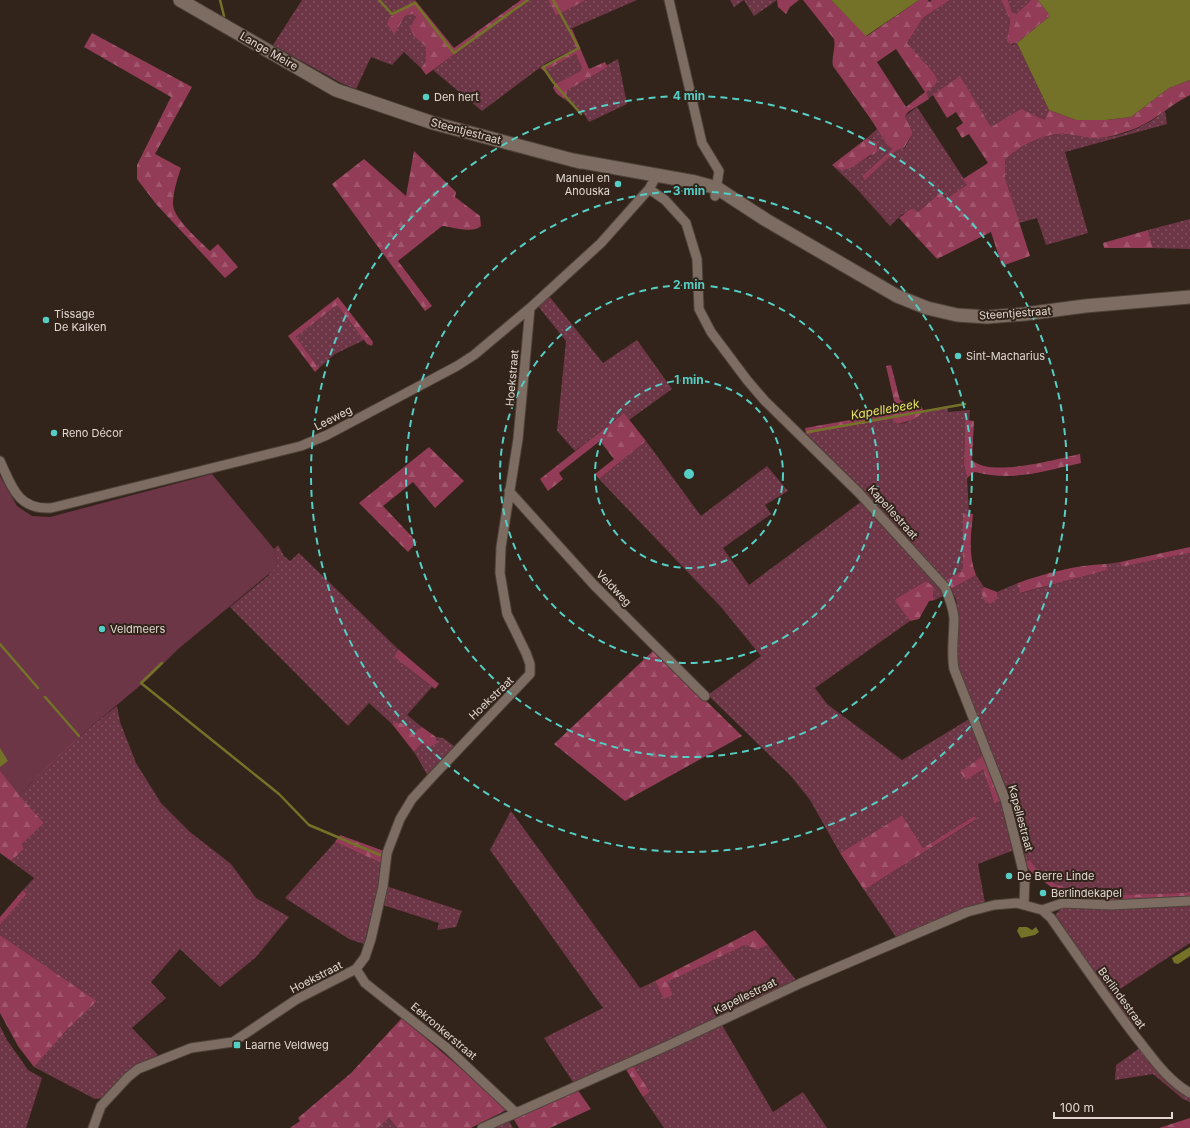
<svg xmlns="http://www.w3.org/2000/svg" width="1190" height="1128" font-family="Inter,sans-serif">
<defs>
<pattern id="grass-dots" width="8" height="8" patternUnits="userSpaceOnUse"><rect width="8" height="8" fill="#6d3646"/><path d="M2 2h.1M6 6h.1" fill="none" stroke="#825260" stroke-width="1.8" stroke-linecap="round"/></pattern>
<pattern id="forest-firs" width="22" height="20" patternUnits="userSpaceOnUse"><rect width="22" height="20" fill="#933c58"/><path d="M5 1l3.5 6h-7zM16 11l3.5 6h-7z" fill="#a2576f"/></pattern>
</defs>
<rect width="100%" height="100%" fill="#32241a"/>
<path fill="url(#grass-dots)" d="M302,0H415L390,17L396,32L405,16L413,14L416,17L414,23V36L426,47V61L421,68L404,52L392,65L371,57L356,89L341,83L273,45Z
M528,0H548L556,16L586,0H637L568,30L576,48L546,63L482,111L433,70Z
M730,0H777L754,16L744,0L734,7Z
M950,0H1001L1010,20L1008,34L1012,45L1017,43L1049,110L1044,120L991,127L960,77L929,98L925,92L935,85L934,73L907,43L923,18Z
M1008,0H1031L1016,14H1012Z
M576,54L584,70L555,84L544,71Z
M618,59L627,104L589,122L584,114L564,99L568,90L608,67L607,65Z
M917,107L968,185L946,199L941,192L918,212L902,214L890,226L856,188L834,167C854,171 856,162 871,156L873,140L867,138L877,129L887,145L892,149L862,176L865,179L896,151L905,148L913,133L905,116Z
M1165,111L1167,124L1065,152L1088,233L1046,245L1037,218L1019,223L1005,178V159C1021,146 1038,136 1059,134C1069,133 1082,138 1092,138C1118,139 1146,127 1165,111Z
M1190,219V249L1153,248L1148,230Z
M549,296L603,363L637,340L672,389L629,420L624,413L575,451L557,431L566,341L538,306Z
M337,305L364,340L335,354L319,368L296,337Z
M947,406L948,412L970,410L969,421H965L964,465L967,478L969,513H963V570L944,581L806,434L892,419L897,424L905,423L919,415L924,411Z
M646,441L701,516L767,466L788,491L765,505L771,514L723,548L749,585L862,501L939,585L943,592V596L935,600L933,597L934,587L926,581L895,601L910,621L815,688L827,704L902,760L969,719L984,755L961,772L983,769L994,803L1001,801L1014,850L978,864L985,903L896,937L864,890L976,820L974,816L923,848L902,815L840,853L810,800L791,776L708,695L761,656L721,607L599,479Z
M278,545L284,556L290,561L299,553L398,649L394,657L432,687L407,715L422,727L414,734L406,724L396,722L392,724L369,703L348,726L230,607L268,576L278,563L274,549Z
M1190,553V892C1175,894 1159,893 1144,894C1105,895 1054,899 1030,861L1024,863L1009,794L958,669V612L956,599L951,589L976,575L984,587L981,592L997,599V592L1018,583L1021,593L1108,570L1106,564L1120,562L1121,567Z
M117,706L120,722L136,763L161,803L190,832L231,864L256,898L289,917L256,957L220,987L180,949L151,982L166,998L132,1028L158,1055L125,1074L102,1098L95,1099L34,1067L67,1030L97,1001L0,935V925L27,894L23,890L34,878L11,861L24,849L22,844L44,823L20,796C47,761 83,733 117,706Z
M436,737L443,738L454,746L428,776L414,752L422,742L437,740Z
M511,811L640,988L655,981L664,998L673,995L668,982L745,945L757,950L768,945L796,980L685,1033L573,1082L544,1038L603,1008L490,850Z
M335,842L381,863L377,891L364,944L349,939L285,898Z
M386,886L462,911L456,927L437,930L439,923L383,905Z
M1190,904V943L1117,991L1138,1022L1132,1027L1056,919V914L1063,907Z
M722,1025L773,1112L803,1092L827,1128H664L643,1097L650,1092L632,1064Z
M0,1026L7,1040L28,1070L42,1078L26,1128H0Z
M1140,1048L1190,1097V1102L1183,1099L1153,1074L1115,1080L1116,1065Z
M389,1118L397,1128H378Z
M509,1121L513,1128H493Z"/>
<path fill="url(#forest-firs)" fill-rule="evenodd" d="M415,0L454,48L521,0H528L426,75L421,68L426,61V47L414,36L410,28L416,17L413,14L405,16L396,32L394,34L387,24L390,17Z
M548,0H586L556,16Z
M777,0H799L790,7L786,14L778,7Z
M803,0H831L867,36L919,0H928L929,2L932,0H950L923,18L907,43L934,73L937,80L935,85L926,92L929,99L908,112L905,116L913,133L904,148L896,151L865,180L862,176L892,149L887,145L872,121L833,66C831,57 836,49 834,39ZM896,49L925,92L906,107L877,62Z
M1001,0H1008L1012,13L1016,14L1031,0H1038L1050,16L1017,43L1010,44L1007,41L1010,20Z
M572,29L589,69L605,62L608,67L568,90L564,99L557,94L553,88L555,84L583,70L576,54L544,71L540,68L576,48L568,30Z
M92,33L192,87L155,154L181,168C177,180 173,192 173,205C174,219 200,241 210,251L218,244L238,267L225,278L156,204L137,179V165L171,97L84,47Z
M960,76L991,127L1021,109L1044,120L1049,110L1076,120H1106L1131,117L1169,88L1190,80V95C1168,106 1152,124 1128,131C1116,135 1104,139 1092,138C1082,138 1069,133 1059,134C1038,136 1021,146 1005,159V178L1030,256L1002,266L991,232L937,259L899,218L909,210L913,209L918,212L941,192L946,199L967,185L963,179L988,163L969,134L962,138L956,128L963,123L956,112L947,118L933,95Z
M867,138L877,143V152C873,154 869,156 866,158C855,165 845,176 832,165Z
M414,151L456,192L455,197L480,216L481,226C473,234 453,227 442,226L398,261L432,306L425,311L332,184L364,159L406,196Z
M1148,230L1153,248H1104L1103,243Z
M338,297L373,342L372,346L367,344L337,305L296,337L319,368L315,372L288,336Z
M891,365L900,400L915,408L921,406L924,411C917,419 907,422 897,424L892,419L806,434L805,428L889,413L895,405L886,366Z
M624,413L646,441L599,479L595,474L614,459L600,441L559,473L563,479L548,491L540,479Z
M965,420L974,421L972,460C991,478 1056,459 1080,454L1081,463C1044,471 1013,482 975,472L967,478L964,465Z
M429,447L464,481L435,508L413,482L383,506L417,542L408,552L359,503Z
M963,513L973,514C971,534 968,555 976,575L951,589L944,581L963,570Z
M1190,547V553L1121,567L1120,562Z
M1106,564L1108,570L1020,593L1018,583C1046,573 1076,565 1106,564Z
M926,581L934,587L933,597L935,600L929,601L919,619L910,621L895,601L896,599Z
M984,587L997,592V599L990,604L984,600L981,592Z
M398,649L439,684L435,689L394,657Z
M654,650L742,736L625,801L554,744Z
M396,722L406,724L414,733L422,727L436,737L437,743L430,747L422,743L414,752L392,724Z
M77,739L30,783L20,796L44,823L22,844L24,849L11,861L0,853V744Z
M984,755L1001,801L994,803L983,769L966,780L960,772Z
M902,815L923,848L974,816L977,819L864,890L840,853Z
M340,835L384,851L381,863L335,842Z
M1030,860C1053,899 1105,895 1144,894C1159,893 1175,894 1190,892V898L1102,901L1081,900L1055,890L1030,871L1024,863Z
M23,890L27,894L0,925V917Z
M755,930L768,945L757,950L745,945L668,982L673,995L664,999L655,981Z
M0,935L97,1001L67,1030L34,1067L18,1046L0,1013Z
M402,1018L464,1071L506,1110L471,1128H397L389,1118L378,1128H290L300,1121L298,1118L351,1073Z
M632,1064L650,1092L643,1097L625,1068Z
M577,1089L591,1109L550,1128H519L513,1118Z
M1190,1118V1128H1159Z"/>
<path fill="#6d3646" d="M212,474L274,549L278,563L276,568L177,650L148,679L81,735L30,783L20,796L0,771V476L17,506L32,516L50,517Z"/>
<path fill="#737228" d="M831,0H919L866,36Z
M1038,0H1190V80L1169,88L1131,117L1106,120H1076L1049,110L1017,43L1050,16Z
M0,748L8,761L0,767Z
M1019,927H1027L1032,930L1036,927L1039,932L1035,935L1021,938L1017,931Z
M1190,947V956L1178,964L1174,963L1172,958Z"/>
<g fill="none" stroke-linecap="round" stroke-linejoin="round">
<path stroke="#737228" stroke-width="2.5" d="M220,0L224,16
M379,0L392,14L415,3L454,53L528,0
M553,0L579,48L543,67L553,82L581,114
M808,432L965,404
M0,644L38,688
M162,663L141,683L279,794L309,825L380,855
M45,697L79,736"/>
<g stroke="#4d423a" stroke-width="11">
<path id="street" d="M669,0L702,143L719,171L715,196
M649,189L665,200L686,223L697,259L699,309L711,332L747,380L765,401L859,493L945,587C949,597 953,607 954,618C954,635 951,652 954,669L1005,799L1025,879L1024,903
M0,461C12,487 18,510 51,508L301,446L327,435L457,366L474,355L530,308
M509,491L594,585L705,696
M1042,910L1063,903L1111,905L1190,901
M356,969L365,983L447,1048L515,1112
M93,1128L101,1106L128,1077L138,1069L191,1048L233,1042L297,999L356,969L365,957L371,939L383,886L387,853L400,819L412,799L433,776L530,674V664L526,653L507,614L500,573L501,547L518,439L530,308L601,243L649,189L657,175
M482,1128L669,1045L801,983L967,912L994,905L1017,903L1042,910L1051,918C1079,958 1106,998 1136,1037C1152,1057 1167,1080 1190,1093"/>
</g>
<g stroke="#4d423a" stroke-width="15">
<path id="secondary" d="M180,0L336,90L433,123L580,162
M572,160L695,182L717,188L766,220L897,296L927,308L957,315L987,317L1025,314L1085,306L1190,297"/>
</g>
<use href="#street" stroke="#7d6c61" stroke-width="9"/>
<use href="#secondary" stroke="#7d6c61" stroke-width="13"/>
</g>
<g fill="none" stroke="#55cec5" stroke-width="2" stroke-dasharray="7 5">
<circle cx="689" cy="474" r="94"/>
<circle cx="689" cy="474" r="189"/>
<circle cx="689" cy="474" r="283"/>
<circle cx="689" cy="474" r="378"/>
</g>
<g fill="#55cec5" stroke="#32241a" stroke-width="1.5">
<circle cx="426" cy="97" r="4"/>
<circle cx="618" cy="184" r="4"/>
<circle cx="46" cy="320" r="4"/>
<circle cx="958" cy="356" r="4"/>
<circle cx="54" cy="433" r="4"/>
<circle cx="102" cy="629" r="4"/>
<circle cx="1009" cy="876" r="4"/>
<circle cx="1043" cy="893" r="4"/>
<rect x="233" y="1041" width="8" height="8" rx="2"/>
</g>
<g text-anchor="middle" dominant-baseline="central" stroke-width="4" stroke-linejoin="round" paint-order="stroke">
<g font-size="11" fill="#e0d7d0" stroke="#32241a">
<text transform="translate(269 51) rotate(30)">Lange Meire</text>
<text transform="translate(466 131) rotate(15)">Steentjestraat</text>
<text transform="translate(1015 313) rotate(-4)">Steentjestraat</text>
<text transform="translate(512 378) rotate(-85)">Hoekstraat</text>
<text transform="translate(333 418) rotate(-27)">Leeweg</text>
<text transform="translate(893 512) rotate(48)">Kapellestraat</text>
<text transform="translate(614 588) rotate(46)">Veldweg</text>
<text transform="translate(491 698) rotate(-44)">Hoekstraat</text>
<text transform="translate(1021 818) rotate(75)">Kapellestraat</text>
<text transform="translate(316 977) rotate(-27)">Hoekstraat</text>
<text transform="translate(745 996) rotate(-26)">Kapellestraat</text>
<text transform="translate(1122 998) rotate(54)">Berlindestraat</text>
<text transform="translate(444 1031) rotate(40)">Eekronkerstraat</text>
</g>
<g font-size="11" fill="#e0d7d0" stroke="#32241a" text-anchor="start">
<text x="434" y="97">Den hert</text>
<text x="610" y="178" text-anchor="end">Manuel en<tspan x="610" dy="13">Anouska</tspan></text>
<text x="54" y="314">Tissage<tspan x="54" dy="13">De Kalken</tspan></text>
<text x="966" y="356">Sint-Macharius</text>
<text x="62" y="433">Reno Décor</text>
<text x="110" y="629">Veldmeers</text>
<text x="1017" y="876">De Berre Linde</text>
<text x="1051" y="893">Berlindekapel</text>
<text x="245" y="1045">Laarne Veldweg</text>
</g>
<g font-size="12" font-style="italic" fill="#e4e464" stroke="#32241a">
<text transform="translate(885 409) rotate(-10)">Kapellebeek</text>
</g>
</g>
<circle cx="689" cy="474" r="6" fill="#55cec5" stroke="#32241a" stroke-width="2"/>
<g font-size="12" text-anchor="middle" font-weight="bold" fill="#55cec5" stroke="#32241a" stroke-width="4" stroke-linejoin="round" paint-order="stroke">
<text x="689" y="100">4 min</text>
<text x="689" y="195">3 min</text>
<text x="689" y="289">2 min</text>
<text x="689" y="384">1 min</text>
</g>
<path d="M1054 1112v6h118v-6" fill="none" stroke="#e0d7d0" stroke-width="2"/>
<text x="1060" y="1112" font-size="12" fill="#e0d7d0" stroke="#32241a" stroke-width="3" paint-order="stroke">100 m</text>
</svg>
